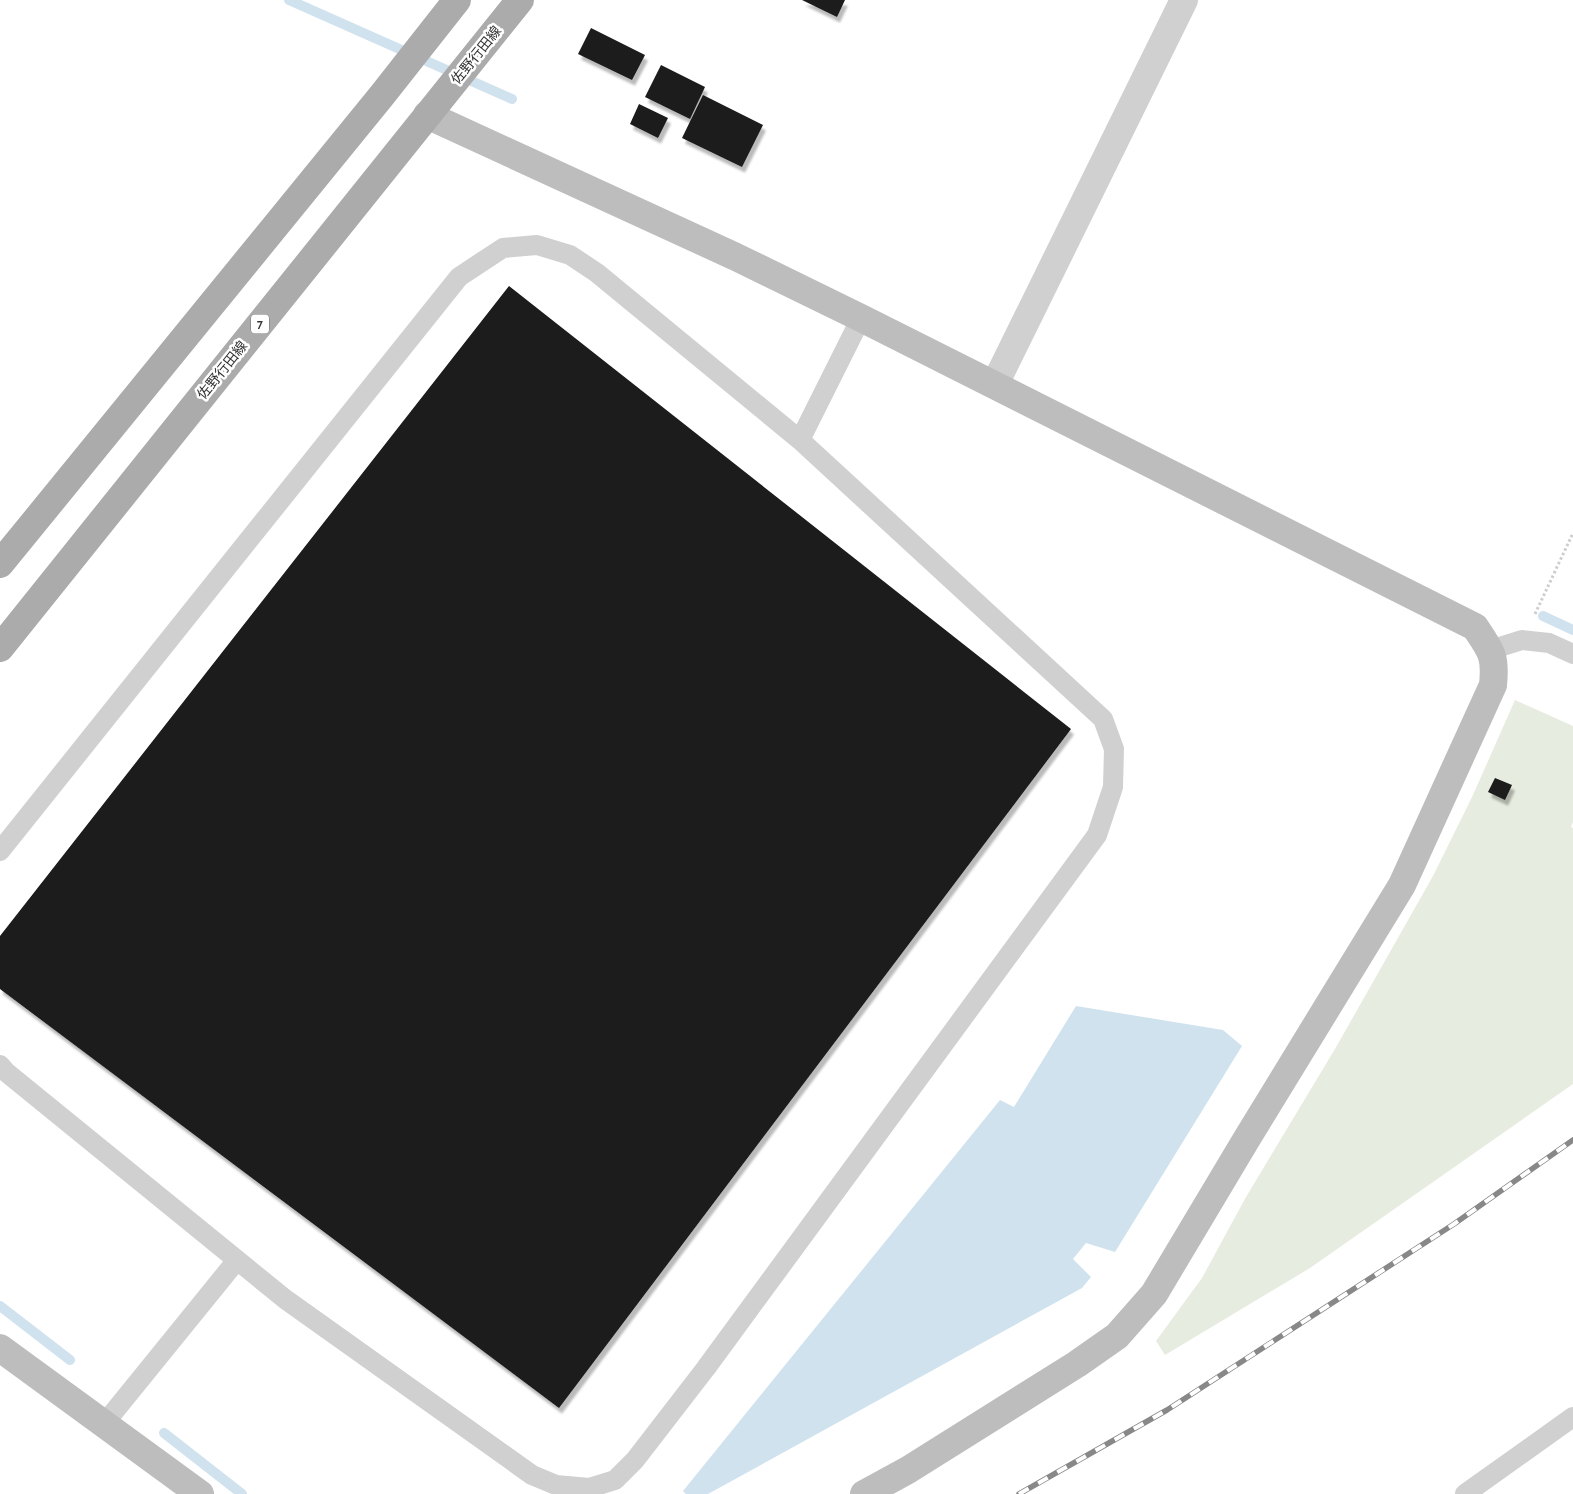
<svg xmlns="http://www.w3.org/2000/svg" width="1573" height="1494" font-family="'PT Sans','Noto Sans JP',sans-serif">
<defs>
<filter id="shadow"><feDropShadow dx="3" dy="5.5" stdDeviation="1" flood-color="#0004"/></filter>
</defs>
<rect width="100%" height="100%" fill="#fff"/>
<path fill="#e6ecdf" d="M1515,700L1573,726V822L1571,827L1573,828V1084L1310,1268L1165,1355L1156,1341L1202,1278L1246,1197L1335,1049L1433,876L1473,795Z"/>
<path fill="#cfe2ee" d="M1076,1006L1223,1030L1242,1046L1115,1252L1086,1243L1073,1259L1091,1277L1082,1288L708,1494H686L683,1491L1000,1100L1014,1107Z"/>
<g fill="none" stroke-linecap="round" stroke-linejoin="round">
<path stroke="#cfe2ee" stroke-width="10" d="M289,0L512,99
M1543,616L1573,630
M0,1306L70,1360
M164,1433L242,1494"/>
</g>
<path fill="#1a1a1a" filter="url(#shadow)" d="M802,0H845L837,17Z
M591,28L645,55L632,80L578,54Z
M661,65L705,87L690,119L645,97Z
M703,95L763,125L742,167L682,138Z
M639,104L668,118L658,138L630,124Z
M509,286L1071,729L559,1408L0,989V936Z
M1495,778L1512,785L1505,800L1488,792Z"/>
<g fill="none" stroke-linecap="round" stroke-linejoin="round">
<path stroke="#cdcdcd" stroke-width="3" stroke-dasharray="2.5 2.5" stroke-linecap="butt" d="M1535,614L1573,533"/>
<path stroke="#d0d0d0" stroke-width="20" d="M800,440L861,318
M1490,650L1522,640L1549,643L1573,654
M0,851L459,277L503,248L537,245L570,255L597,273L800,440L1103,719L1114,749L1113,787L1097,835L706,1368L635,1460L615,1480L589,1488L556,1485L532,1475L285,1299L6,1072L0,1065
M104,1424L237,1260
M1465,1494L1573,1417"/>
<path stroke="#d0d0d0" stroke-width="28" d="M995,384L1184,0"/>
<path stroke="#bdbdbd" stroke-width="28" d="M427,115L736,257L861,318L1475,627C1491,651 1496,655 1493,685L1402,885L1246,1140L1154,1294L1117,1336L1077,1364L908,1470L864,1494
M0,1348L200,1494"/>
<path stroke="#ababab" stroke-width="28" d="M0,564L383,94L457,0
M0,648L520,0"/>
<g stroke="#888" stroke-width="5.5">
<path id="rail" d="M1019,1494L1167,1410L1454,1224L1573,1140"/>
</g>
<use href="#rail" stroke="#fff" stroke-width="4" stroke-dasharray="11" stroke-linecap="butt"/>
</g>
<g text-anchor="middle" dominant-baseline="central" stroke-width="5" stroke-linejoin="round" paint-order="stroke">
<rect fill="#fff" stroke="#707070" stroke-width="1" x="251" y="314.5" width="18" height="19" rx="4"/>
<g font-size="12" font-weight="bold" fill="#333">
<text x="260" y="324">7</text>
</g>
<g font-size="14" fill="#333" stroke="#fff">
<text transform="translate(476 55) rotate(-51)">佐野行田線</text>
<text transform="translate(222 370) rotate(-51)">佐野行田線</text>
</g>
</g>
</svg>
